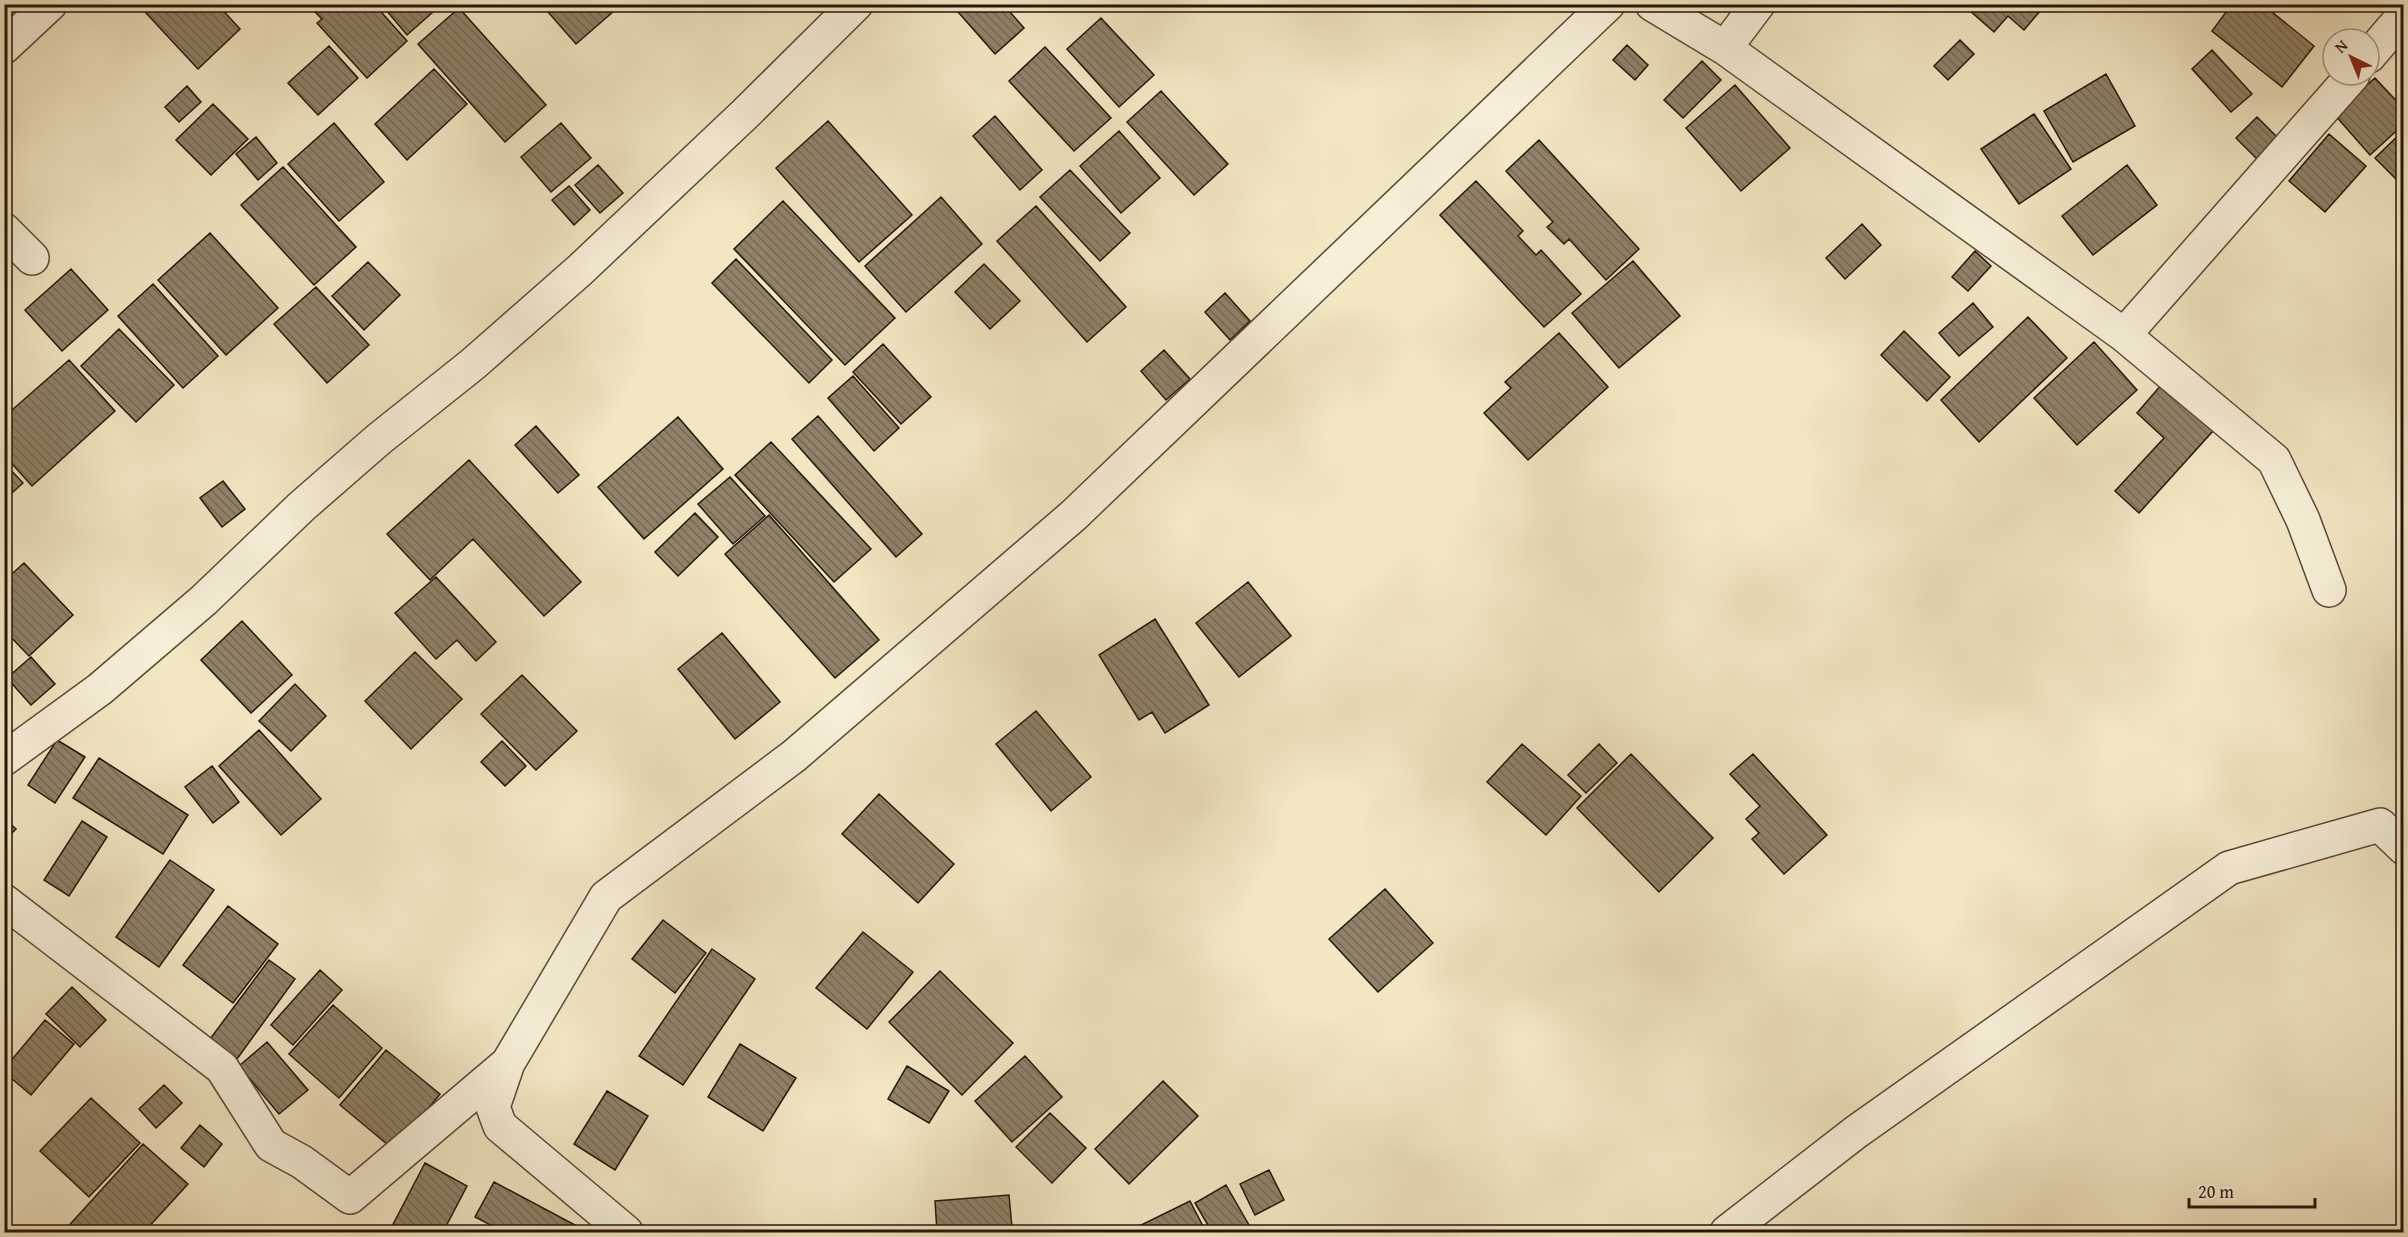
<svg xmlns="http://www.w3.org/2000/svg" width="2408" height="1237" font-family="'Gentium Book Plus',serif">
<defs>
<pattern id="building-back-hatch" width="6" height="6" patternUnits="userSpaceOnUse" patternTransform="scale(1.5)"><rect width="6" height="6" fill="#908269"/><path d="M-1 5l2 2M0 0l6 6M5-1l2 2" fill="none" stroke="#756954"/></pattern>
</defs>
<rect width="100%" height="100%" fill="#f2e6c3"/>
<filter id="stains"><feTurbulence type="fractalNoise" baseFrequency=".00333" numOctaves="4"/><feColorMatrix values="0 0 0 0 .2 0 0 0 0 .09 0 0 0 0 .02 0 0 0 .5 -.17"/></filter>
<radialGradient id="worn" r=".72"><stop offset=".6" stop-color="#630" stop-opacity="0"/><stop offset="1" stop-color="#630" stop-opacity=".3"/></radialGradient>
<path fill="url(#building-back-hatch)" stroke="#261508" stroke-width="1.5" d="M156,4H217L240,29L198,69L146,13Z
M317,4H374L407,41L367,78L317,23L322,19L312,9Z
M381,4H442L407,35Z
M541,4H608L614,11L576,44Z
M951,4H1003L1024,28L995,54Z
M1976,4H2046L2024,30L2008,16L1994,32L1970,11Z
M2232,4H2262L2314,46L2282,87L2212,31Z
M459,8L546,105L505,142L418,44Z
M1101,18L1154,75L1119,107L1067,49Z
M1960,40L1974,54L1948,80L1934,66Z
M1627,45L1648,65L1635,80L1613,60Z
M329,46L358,78L318,115L288,83Z
M1045,47L1111,118L1074,151L1009,81Z
M2212,50L2252,94L2231,112L2192,69Z
M1702,61L1721,80L1683,118L1664,100Z
M434,69L467,104L407,160L375,124Z
M2106,74L2135,126L2073,162L2044,111Z
M2375,78L2404,109V124L2370,155L2334,114Z
M1735,85L1790,148L1741,191L1686,128Z
M187,86L201,102L179,122L165,107Z
M1161,91L1228,164L1194,195L1127,122Z
M213,104L248,139L211,175L176,140Z
M2034,114L2071,169L2019,204L1981,149Z
M995,116L1042,170L1020,190L973,136Z
M2257,117L2279,139L2258,160L2236,138Z
M828,121L912,215L859,262L776,168Z
M334,123L384,182L339,221L288,164Z
M561,123L591,158L551,192L521,157Z
M2404,130V187L2375,158Z
M1119,131L1160,178L1121,213L1080,166Z
M2329,134L2366,166L2325,212L2289,181Z
M256,137L277,163L258,180L236,154Z
M1539,140L1639,249L1606,280L1569,239L1564,244L1547,227L1553,222L1506,171Z
M598,165L623,193L600,213L575,185Z
M2127,165L2157,205L2093,255L2062,216Z
M283,167L356,247L314,285L241,205Z
M1070,170L1130,233L1100,261L1040,197Z
M1476,181L1523,231L1518,236L1536,255L1541,250L1581,294L1544,327L1440,215Z
M569,186L590,210L574,225L552,200Z
M941,197L982,244L906,312L865,266Z
M783,201L895,318L845,365L734,249Z
M1036,206L1126,307L1087,342L997,241Z
M1862,224L1881,245L1845,279L1826,258Z
M210,233L278,308L226,355L158,280Z
M1975,251L1991,266L1968,291L1952,277Z
M736,259L832,360L809,383L712,283Z
M1633,261L1680,316L1619,368L1572,313Z
M368,262L400,295L364,330L332,296Z
M984,264L1020,301L990,329L955,292Z
M71,269L108,310L62,351L25,310Z
M153,284L218,356L183,388L118,316Z
M316,287L369,345L327,383L274,324Z
M1225,293L1250,321L1230,340L1205,312Z
M1973,303L1993,327L1959,356L1939,333Z
M2028,317L2067,358L1979,442L1941,400Z
M119,329L174,385L136,422L81,366Z
M1904,331L1950,377L1927,401L1881,355Z
M1559,333L1608,387L1528,460L1484,413L1511,388L1505,382Z
M2094,342L2137,390L2077,445L2034,398Z
M883,344L931,397L901,424L853,372Z
M1164,350L1190,379L1166,400L1141,371Z
M69,360L115,411L32,486L4,455V417Z
M853,376L899,428L874,451L828,398Z
M2162,384L2213,431L2139,513L2115,491L2164,438L2137,413Z
M818,416L922,534L896,557L792,439Z
M678,417L723,469L644,539L598,487Z
M536,426L579,475L558,493L515,445Z
M771,442L871,549L834,582L735,475Z
M469,460L581,582L544,616L473,539L430,580L387,534Z
M4,463L23,483L4,500Z
M730,477L765,516L733,544L698,504Z
M223,481L245,509L222,527L200,498Z
M695,513L718,537L678,576L655,552Z
M769,515L879,640L835,678L725,554Z
M24,563L73,615L29,656L4,630V581Z
M436,577L496,642L476,661L457,640L436,659L395,613Z
M1248,582L1291,636L1239,677L1196,623Z
M1155,619L1209,705L1165,733L1152,712L1139,720L1099,655Z
M242,621L292,675L251,713L201,660Z
M722,633L780,702L735,739L678,669Z
M415,652L462,699L411,749L365,701Z
M31,657L55,684L31,705L7,678Z
M522,675L577,731L536,770L481,714Z
M295,684L326,716L291,751L259,721Z
M1036,711L1091,777L1051,811L996,744Z
M259,730L321,799L281,835L219,766Z
M57,740L85,757L55,803L28,785Z
M502,741L526,766L505,786L481,762Z
M1522,744L1581,796L1546,835L1487,782Z
M1599,744L1617,763L1586,793L1568,775Z
M1631,754L1713,838L1659,892L1577,808Z
M1753,754L1827,835L1784,874L1752,839L1759,833L1746,819L1760,806L1730,774Z
M99,758L188,815L163,854L73,798Z
M212,766L239,802L213,823L185,787Z
M879,794L954,864L918,903L842,834Z
M4,818L16,829L4,841Z
M82,821L107,837L69,896L44,880Z
M170,860L214,890L159,967L116,937Z
M1385,889L1433,943L1378,992L1329,939Z
M228,906L278,944L233,1003L183,965Z
M663,920L706,953L675,993L632,959Z
M863,932L913,972L867,1029L816,988Z
M712,949L755,979L683,1085L639,1056Z
M269,960L295,979L237,1059L210,1039Z
M320,970L342,990L293,1045L271,1025Z
M940,971L1013,1043L962,1095L889,1022Z
M72,987L106,1020L80,1047L46,1014Z
M333,1005L382,1048L339,1098L289,1054Z
M45,1020L74,1044L31,1095L4,1072V1069Z
M267,1042L308,1090L279,1114L239,1066Z
M740,1044L796,1078L763,1131L708,1097Z
M386,1050L440,1094L394,1150L340,1105Z
M1025,1056L1062,1097L1012,1142L975,1101Z
M907,1066L949,1091L929,1123L888,1099Z
M1163,1081L1198,1116L1129,1184L1095,1149Z
M164,1085L182,1103L156,1128L139,1109Z
M607,1091L648,1116L615,1170L574,1144Z
M91,1098L140,1143L89,1197L40,1151Z
M1050,1113L1086,1148L1052,1183L1016,1147Z
M200,1125L222,1144L204,1167L181,1148Z
M143,1144L188,1184L144,1232H63Z
M425,1163L467,1186L443,1232H389Z
M1269,1170L1284,1200L1255,1215L1240,1184Z
M494,1182L588,1232H504L475,1217Z
M1226,1185L1253,1232H1212L1195,1203Z
M1009,1195L1012,1228L937,1232L935,1201Z
M1190,1201L1206,1232H1142L1139,1226Z"/>
<g fill="none" stroke-linecap="round" stroke-linejoin="round">
<g stroke="#594937" stroke-width="36">
<path id="minor" d="M1652,4L1725,48L2124,335L2274,460L2303,520L2329,590
M4,47L50,4
M1725,48L1758,4
M2369,56L2404,15
M4,230L32,258
M2124,335L2353,75
M4,759L100,689L204,600L301,507L379,439L473,364L580,270L746,113L856,4
M4,901L222,1068L271,1145L302,1162L350,1197L508,1063
M626,1232L500,1126L493,1107L508,1063L606,897L794,756L1074,515L1608,4
M1727,1232L1856,1132L2229,868L2380,825L2404,848"/>
</g>
<use href="#minor" stroke="#f7efd8" stroke-width="33"/>
</g>
<rect width="2408" height="1237" fill="none" stroke="#f2e6c3" stroke-width="24"/>
<rect x="6" y="6" width="2396" height="1225" fill="none" stroke="#261508" stroke-width="3"/>
<rect x="12" y="12" width="2384" height="1213" fill="none" stroke="#261508" stroke-width="1.5"/>
<g transform="translate(2351 57) rotate(317)"><circle r="28" fill="#f7efd8" stroke="#a39885" stroke-width="1.5"/>
<path d="M0-4.5L10 22L0 15L-10 22Z" fill="#8f2418"/>
<text y="-9" font-size="16" font-weight="bold" text-anchor="middle" fill="#261508">N</text>
</g>
<path d="M2189 1198v9h126v-9" fill="none" stroke="#261508" stroke-width="3"/>
<text x="2198" y="1198" font-size="18" fill="#261508" stroke="#f7efd8" stroke-width="4.5" paint-order="stroke">20 m</text>
<rect width="100%" height="100%" filter="url(#stains)"/>
<rect width="100%" height="100%" fill="url(#worn)"/>
</svg>
